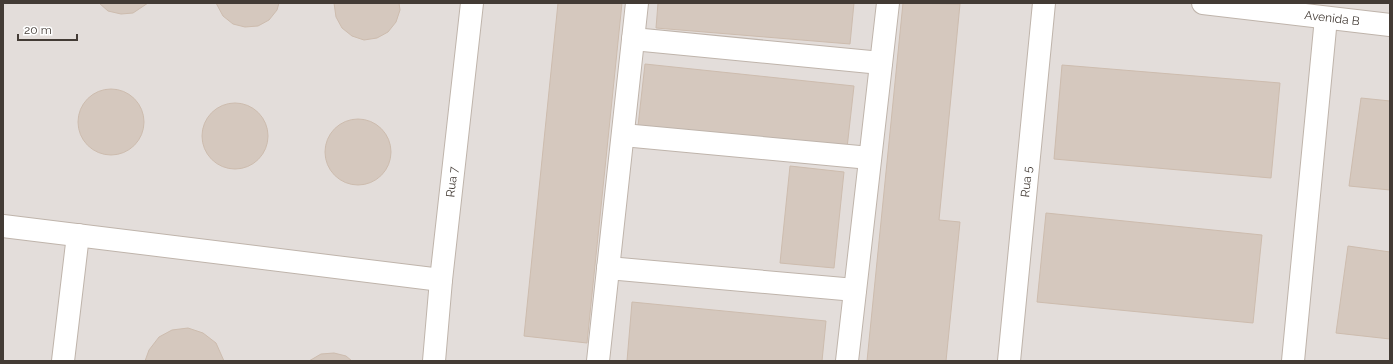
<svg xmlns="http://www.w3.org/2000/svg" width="1393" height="364" font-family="Raleway,sans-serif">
<rect width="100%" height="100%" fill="#f1ebe5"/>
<path fill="#e3ddda" d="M3,3H1390V361H3Z"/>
<path fill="#d5c8be" stroke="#cdbcae" d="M99,3H148L133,13L121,14L108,11Z
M216,3H279L277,10L269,20L258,26L245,27L233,24L223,16Z
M334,3H399L400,10L396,22L388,32L377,38L364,40L352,36L342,28L336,17Z
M558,3H622L587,343L524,336Z
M658,3H854L850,44L656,28Z
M903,3L960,4L939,220L960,222L946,361H867Z
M645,64L854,86L847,148L638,126Z
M1062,65L1280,83L1271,178L1054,159Z
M78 122a33 33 0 1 1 66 0a33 33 0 1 1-66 0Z
M1361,98L1390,101V190L1349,186Z
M202 136a33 33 0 1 1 66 0a33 33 0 1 1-66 0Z
M325 152a33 33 0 1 1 66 0a33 33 0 1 1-66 0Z
M790,166L844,172L834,268L780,263Z
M1046,213L1262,235L1253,323L1037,302Z
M1348,246L1390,252V339L1336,333Z
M632,302L826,321L822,361H627Z
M188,328L203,333L216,343L224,361H145L149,350L159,337L172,330Z
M334,353L346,356L352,361H309L321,354Z"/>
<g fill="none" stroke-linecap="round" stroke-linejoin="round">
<g stroke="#bfb4ab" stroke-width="24">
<g id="minor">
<path id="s1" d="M1203,3L1390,25"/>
<path d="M633,39L881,63"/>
<path d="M623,135L870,158"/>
<path d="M3,226L441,280"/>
<path d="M608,268L855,290"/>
<path d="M63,361L78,235"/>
<path id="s2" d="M434,361L441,280L472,3"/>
<path d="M598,361L637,3"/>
<path d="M847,361L888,3"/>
<path id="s3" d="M1009,361L1044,3"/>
<path d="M1293,361L1326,18"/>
</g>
</g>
<use href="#minor" stroke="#fff" stroke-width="22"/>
</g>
<g text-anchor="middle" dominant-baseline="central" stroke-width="3" stroke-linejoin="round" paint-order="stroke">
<g font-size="12" fill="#433b35" stroke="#fff">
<text stroke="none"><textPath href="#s1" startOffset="130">Avenida B</textPath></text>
<text stroke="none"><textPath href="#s2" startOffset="180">Rua 7</textPath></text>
<text stroke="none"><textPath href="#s3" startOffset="180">Rua 5</textPath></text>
</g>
</g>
<rect width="1393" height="364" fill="none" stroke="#433b35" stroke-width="8"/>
<path d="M18 34v6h59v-6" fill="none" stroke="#433b35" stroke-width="2"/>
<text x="24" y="34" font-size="12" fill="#433b35" stroke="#ffffff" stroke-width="3" paint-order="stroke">20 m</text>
</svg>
